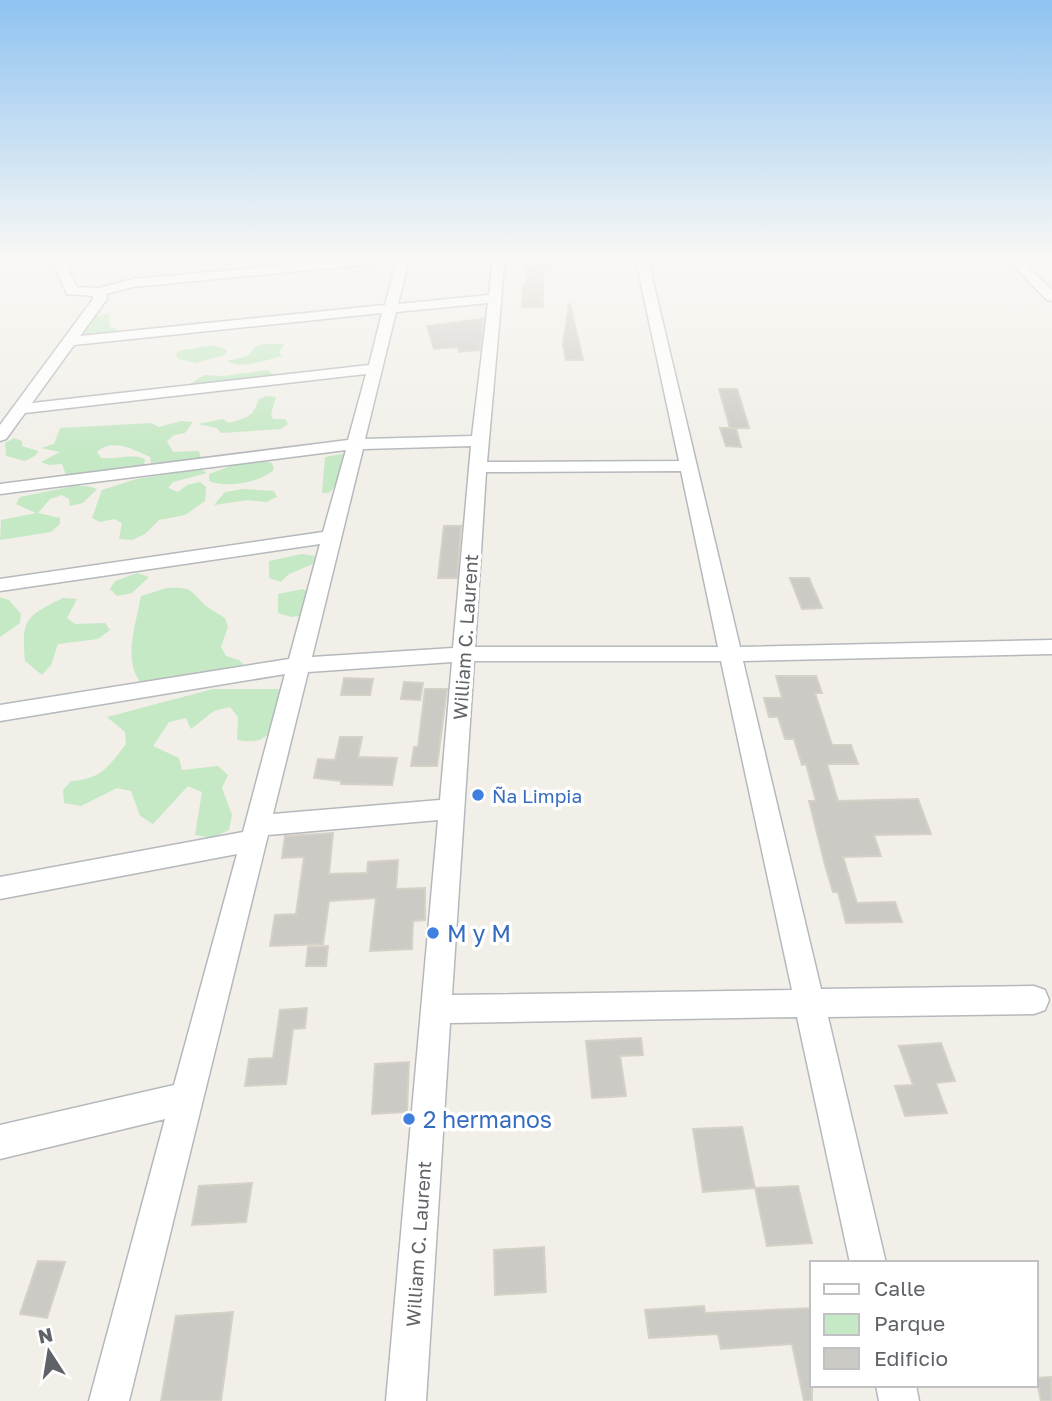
<svg xmlns="http://www.w3.org/2000/svg" width="1052" height="1401" font-family="'Golos Text',sans-serif">
<rect width="100%" height="100%" fill="#f1efe8"/>
<path fill="#c5e8c5" d="M109,313L110,327L117,329V333L80,336L91,318Z
M263,344H284L279,352L283,356C267,359 242,370 227,361L248,356L255,347Z
M213,345L227,350L225,355L195,363L179,359L176,356L178,351Z
M268,370L273,374L265,378L193,388L190,384L204,375L224,376Z
M266,396L276,397L271,414L273,419H285L288,424L281,429L221,433L217,428L198,424L223,419L229,423C245,418 254,418 258,400Z
M181,421L193,422L185,433L174,435L167,441L173,452L199,451L201,458L151,463L150,457C133,449 112,438 97,452L101,458C116,460 132,453 145,459L144,465L132,470L66,475L62,464L49,465L41,462L60,452L41,448L54,444L60,428L151,423L159,427Z
M14,438L22,441V446L38,451L36,455L25,461L6,456L5,443Z
M348,453L352,466L329,493H322L325,457Z
M250,459L272,463L274,469C262,483 225,488 209,481V474Z
M201,469L207,473L173,482L168,488L178,492L187,485L200,482L206,487L205,501L185,515L159,520L145,534L132,540L119,539L122,523L114,519L100,522L92,518L102,490L136,479Z
M74,486H87L97,489L83,503L70,506L69,499L62,495L50,499L38,513L60,518V524L51,532L0,540L1,520L36,513L16,504L20,497Z
M243,489L274,491L277,497L266,502L248,500L214,505L225,492Z
M302,554L315,556L313,564L289,574L281,582L269,578V561Z
M137,573L149,577L132,593L117,596L110,589L115,581Z
M167,588C193,587 189,590 206,606C211,610 219,614 225,618L228,627L221,647L226,656L239,660L247,668L146,688C120,666 136,625 141,596Z
M303,589L313,595L307,615L291,617L278,613V594Z
M0,597L9,600L21,614L20,623L0,637Z
M63,598L77,599L67,618L75,624L105,623L110,630L98,639L58,644L51,665L42,675L25,661C21,619 26,616 63,598Z
M213,689H279C277,719 276,748 237,740L238,717L230,707L214,711L191,729L186,718L169,722L153,746L179,758L182,770L218,766L228,775L222,788L232,815L229,830L212,838L195,835L202,792L188,786L153,824L140,816L131,791L117,788L81,806L64,803L63,790L71,781C102,779 108,767 126,744L125,732L107,717Z"/>
<path fill="#cccac5" stroke="#d6d1c6" stroke-width="2" d="M526,256H551L552,272H543V307H522L523,284H526Z
M569,304H570L583,360H566L563,345Z
M483,319L480,350L459,352L458,347L434,349L427,326Z
M719,389H737L749,428H730Z
M720,428H736L741,447L726,446Z
M444,526H461L457,578H438Z
M790,578H809L822,608L802,609Z
M776,676H816L822,693H815L832,745H851L858,764H827L838,801L918,799L931,834L874,835L881,856L843,857L857,903L895,902L902,922L846,923L838,892H833L825,865L809,801H816L806,764L802,765L794,739H785L778,717H769L764,698H782Z
M344,678L373,679L370,695H341Z
M404,682L423,683L420,700L401,699Z
M425,689H447L437,766H411L414,747H418Z
M340,737H362L358,757L397,758L392,785L341,784V781L314,778L318,759L335,760Z
M333,833L329,874L367,873L368,862L398,860L396,889L425,888V920L413,921L412,949L370,951L376,898L329,901L323,944L270,946L275,915L296,914L304,857L282,858L285,836Z
M328,946L326,966H306L308,947Z
M307,1008L305,1028L293,1029L286,1084L245,1086L249,1059L273,1058L280,1010Z
M641,1038L643,1055L620,1056L626,1096L592,1098L586,1041Z
M941,1043L955,1081L936,1083L947,1113L905,1116L895,1086L913,1085L899,1046Z
M409,1062L407,1112L372,1114L375,1064Z
M742,1127L755,1188L703,1192L693,1129Z
M252,1183L246,1222L192,1225L199,1186Z
M798,1186L812,1243L767,1246L755,1188Z
M544,1247L546,1292L495,1295L494,1250Z
M38,1261L65,1262L47,1318L20,1314Z
M704,1306L705,1313L812,1308V1401H804L792,1344L721,1349L718,1334L649,1338L645,1310Z
M233,1312L221,1401H161L176,1316Z
M1052,1377V1401H1041L1036,1378Z"/>
<g fill="none" stroke-linecap="round" stroke-linejoin="round">
<g stroke="#b5b8bc" stroke-width="3">
<path id="minor" d="M50,256H62L77,287L99,288L133,279L383,256H410L398,304L489,295L493,256H505L487,462L679,461L635,256H647L740,647L1052,640V654L743,661L821,989L1034,986L1045,990L1049,1000L1045,1010L1034,1014L828,1017L886,1263H850L797,1017L450,1023L426,1401H386L438,820L268,835L129,1401H89L165,1119L0,1159V1125L174,1085L237,854L0,899V877L243,832L285,674L0,721V705L289,659L320,544L0,591V579L323,532L346,450L0,494V484L348,440L366,374L25,413L6,439L0,441V425L93,299V296L67,294ZM396,262L385,305L80,336L107,299L106,294L133,287ZM488,303L472,436L365,439L396,312ZM382,313L369,365L32,403L74,345ZM471,446L453,648L312,657L363,449ZM681,471L718,647H475L486,472ZM474,661H721L792,990L452,995ZM452,662L440,800L273,814L308,672Z
M1004,256H1017L1052,290V301L1047,300Z
M876,1385H916L919,1401H879Z"/>
</g>
<use href="#minor" fill="#fff" fill-rule="evenodd"/>
</g>
<linearGradient id="sky" x2="0" y2="1"><stop stop-color="#8fc3f1"/><stop offset="0.57" stop-color="#f9f8f5"/><stop offset="1" stop-color="#f9f8f5" stop-opacity="0"/></linearGradient>
<rect width="1052" height="453" fill="url(#sky)"/>
<g fill="#3f7fe0" stroke="#fff" stroke-width="2.5">
<circle cx="478" cy="795" r="7"/>
<circle cx="433" cy="933" r="7"/>
<circle cx="409" cy="1119" r="7"/>
</g>
<g text-anchor="middle" dominant-baseline="central" stroke-width="7" stroke-linejoin="round" paint-order="stroke">
<g font-size="19" fill="#5f6368" stroke="#fff">
<text transform="translate(465 637) rotate(-86)">William C. Laurent</text>
<text transform="translate(418 1244) rotate(-86)">William C. Laurent</text>
</g>
<g font-size="19" fill="#366cbe" stroke="#fff" text-anchor="start">
<text x="492" y="795">Ña Limpia</text>
</g>
<g font-size="23" fill="#366cbe" stroke="#fff" text-anchor="start">
<text x="447" y="933">M y M</text>
<text x="423" y="1119">2 hermanos</text>
</g>
</g>
<rect x="810" y="1261" width="228" height="126" fill="#ffffff" stroke="#bfc1c3" stroke-width="2"/>
<rect x="824" y="1284" width="35" height="10" fill="#ffffff" stroke="#bfc1c3" stroke-width="2"/>
<text x="874" y="1296" font-size="21" fill="#5f6368">Calle</text>
<rect x="824" y="1314" width="35" height="21" fill="#c5e8c5" stroke="#bfc1c3" stroke-width="2"/>
<text x="874" y="1331" font-size="21" fill="#5f6368">Parque</text>
<rect x="824" y="1348" width="35" height="21" fill="#cccac5" stroke="#bfc1c3" stroke-width="2"/>
<text x="874" y="1366" font-size="21" fill="#5f6368">Edificio</text>
<g transform="translate(49 1352) rotate(348)" stroke="#ffffff" stroke-width="5" paint-order="stroke">
<path d="M0-5L12 26L0 18L-12 26Z" fill="#5f6368"/>
<text y="-10" font-size="19" font-weight="bold" text-anchor="middle" fill="#5f6368">N</text>
</g>
</svg>
